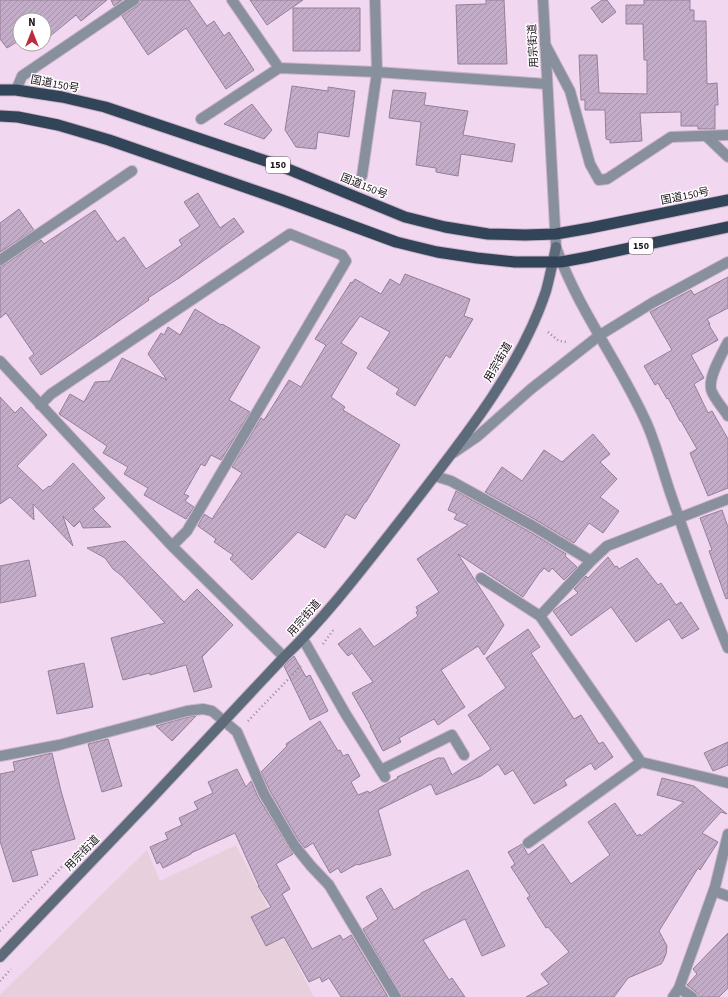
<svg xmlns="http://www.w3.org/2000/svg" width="728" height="997" font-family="'Source Sans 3','Noto Sans JP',sans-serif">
<defs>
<pattern id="building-hatch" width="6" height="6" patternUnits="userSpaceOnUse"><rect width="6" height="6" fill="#c2acc7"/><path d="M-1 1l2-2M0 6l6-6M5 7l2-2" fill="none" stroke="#a693aa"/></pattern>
</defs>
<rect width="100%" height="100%" fill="#f2d7f0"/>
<path fill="#e7d0db" d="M236,845L314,997H0V995L147,850L160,881Z"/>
<path fill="url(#building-hatch)" stroke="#947f99" d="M0,0H107L81,21L76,15L44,41V20H20V40L7,48L0,39Z
M111,0H122L114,6Z
M140,0H189L207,26L214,21L224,36L229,32L254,70L226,89L186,28L148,55L122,16L138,5Z
M250,0H303L267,25Z
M486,0H504L507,64H458L456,5L486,4Z
M602,0H607L616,12L602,23L591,8Z
M644,0H690V10H694V21H706L707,84L717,83L718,105H715V129H698V126H681V112L640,113L642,141L610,143V140L606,139L605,110H585V100H581L579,55H597L599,93L647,94V60H644L643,24H626V5H644Z
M293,8H360V51H293Z
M292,86L328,91V87L355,91L349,137L318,132L316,149L296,147L285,130Z
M393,90L426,93L424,105L468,111L463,135L515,144L512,162L461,154L458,176L436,172V168L416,165L421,122L389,118Z
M252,104L272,130L264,139L224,124Z
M198,193L220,228L234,218L244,232L179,278L148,298L149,300L41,375L29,358L34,354L6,313L0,318V266L4,265L41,240L44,244L95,210L117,242L124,237L146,269L182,245L179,240L200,226L184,202Z
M19,209L34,230L0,252V223Z
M405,274L470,299L464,316L473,319L450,358L446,355L415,406L396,394L399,389L367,368L390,332L360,316L341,343L357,353L331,397L345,407L343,410L400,445L366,502H365L355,519L346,514L325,548L298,532L252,580L230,559L233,555L214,542L216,539L198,526L204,514L212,519L242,473L232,467L261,418L264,420L289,380L301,387L326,345L315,339L351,282L352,283L355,279L381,294L390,279L400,285Z
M728,277V308L707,319L710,324L709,325L718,340L691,355L704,378L694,384L708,413L712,411L728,439V488L708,496L690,453L697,449L681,421H680L668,398L667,399L658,383L655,385L644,366L672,350L650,312L691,290L694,295Z
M195,309L221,325L222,324L231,329L260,347L229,400L250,412L221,460L211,455L205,466L201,464L184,494L189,496L185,501L194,507L186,519L144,495L148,488L124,474L128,467L103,453L107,446L59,414L70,394L84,402L95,382L110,381L122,358L167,380L148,354L161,333L164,335L168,327L180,335Z
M0,397L15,413L21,407L47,435L17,466L43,491L49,486L50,487L73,463L105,498L93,509L111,527L83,528L80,521L74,527L63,516L73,546L33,504L34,520L10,497L0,504Z
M593,434L610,454L600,462L617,479L600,497L619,511L603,533L589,523L574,543L536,520L485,492L502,467L522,481L544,450L562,462Z
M456,491L530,532L566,554L565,556L577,567L564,580L552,568L549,572L544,568L541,572H540L523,597L458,554L504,625L484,655L478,646L441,670L465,707L438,725L434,719L399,738L401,742L383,751L370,726H371L352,693L373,682L352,653L348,656L338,644L360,628L374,647L418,616L416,612L418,611L416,607L439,592L417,559L468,525L454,519L457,514L448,510Z
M722,510L728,527V598L726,599L709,551L712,550L700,518Z
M125,541L184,602L197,589L233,625L202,657L212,687L194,692L186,665L150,675V673L123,680L111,638L165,623L122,576L113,569L105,558L87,548Z
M608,557L615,567L617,566L619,569L637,558L658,585L661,583L676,605L681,602L699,629L682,639L669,619L636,642L611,607L571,636L553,611L578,593L574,589L586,576L588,578Z
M29,560L36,596L0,603V566Z
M528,629L540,647L531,653L574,719L581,715L599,744L603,742L613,757L595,770L591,763L564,780L567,785L534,804L513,770L505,775L498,764L481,776L436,795L431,784L378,810L391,855L358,865L357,864L341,873L338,868L330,873L313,843L305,848L299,841L270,791L261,772L287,746L286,744L320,721L338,751L340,750L343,756L348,754L360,776L351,782L358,795L368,791L369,793L398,778L397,777L438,758H444L452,775L491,749L468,715L506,688L486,658Z
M294,656L306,677L310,675L328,711L310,720L284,666Z
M84,663L93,707L57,714L48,671Z
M196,716L172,741L156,726L188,717Z
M108,739L122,786L102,792L88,744Z
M728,742V765L713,771L704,753Z
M52,753L61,791L75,839L31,851L38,875L13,882L0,841V774L15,771L13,762Z
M237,769L246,787L251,781L258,797L293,854L276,864L290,889L282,894L312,949L340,935L343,940L351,935L388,997H341L329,978L322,982L320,977L309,982L284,937L266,946L251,917L271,907L258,886H259L235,833L191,853V854L163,868L160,862L157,864L150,847L168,839L165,833L182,825L179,818L198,809L194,802L213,793L208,782Z
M662,778L694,786L727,814L721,812L702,833L718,842L700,870L698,868L659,931L667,946L666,954L663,961L661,964L628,978L614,997H526L549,984L541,974L569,952L548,927L546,928L527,898L530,896L511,867L515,864L508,852L522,844L528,855L543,844L571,884L610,855L588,822L615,803L637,836L640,834L641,836L684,802L657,795Z
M468,870L505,946L482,956L465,919L423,940L449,980L452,978L465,997H402L363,929L378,919L366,897L381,888L394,910L421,894V893Z
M728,933V988L719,997H698L696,992L687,985L697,974L693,969Z"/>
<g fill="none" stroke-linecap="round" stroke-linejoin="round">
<g stroke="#cbb3c9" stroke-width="12">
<path id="service" d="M706,136L728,157
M481,578L540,616
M381,770L452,735L464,755
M528,843L641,762
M714,891L728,896"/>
</g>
<g stroke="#cbb3c9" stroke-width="12">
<path id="minor" d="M232,0L279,68L377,72L547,84
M545,44L570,91L590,164L599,180L607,179L671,137L728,135
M16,90L22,76L134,0
M201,119L279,68
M362,176L377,72L375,0
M0,260L132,171
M728,342C722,354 706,380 712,392C716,401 723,408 728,416
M0,361L172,546L284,657
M40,405L51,394L290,234L342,255L346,261L187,531L172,546
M453,453L478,436L531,389L600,335L652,303L728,262
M435,476L451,481L533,526L591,561
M728,499L607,546L591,561L540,616L641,762L728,783
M303,639L345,713L385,777
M0,756L59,745L187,711L203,709L212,711L237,732L264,794L294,845L311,866L329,885L396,997
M679,988L692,997
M673,997L679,988L715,887L728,834"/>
</g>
<g stroke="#cbb3c9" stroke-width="12">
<path id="tertiary" d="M543,0L556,247C578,310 620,363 647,424C657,447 663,472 671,495C689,547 707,598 728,648"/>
</g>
<g stroke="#cbb3c9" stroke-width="12">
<path id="secondary" d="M0,957L150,800L284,657C327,616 366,564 403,517C455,449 519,373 546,291C550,276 553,261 556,247"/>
</g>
<g stroke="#cbb3c9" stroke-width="13">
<path id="trunk" d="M0,90H16L62,97L105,107L278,165L405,217L445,227L488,234L525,235L556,234L590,228L728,200
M0,116L18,117L58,125L109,140L282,200L396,242L437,252L477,258L515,262H561L588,257L728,227"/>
</g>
<path stroke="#9a8699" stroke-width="2.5" stroke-dasharray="1 3" stroke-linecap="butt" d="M548,332L559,341L567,342
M323,644L334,629
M248,721L301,666
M0,931L81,847
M0,981L11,969"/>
<use href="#service" stroke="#87909c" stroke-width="10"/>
<use href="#minor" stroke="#87909c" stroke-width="10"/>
<use href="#tertiary" stroke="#87909c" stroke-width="10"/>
<use href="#secondary" stroke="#5c6a7a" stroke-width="10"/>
<use href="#trunk" stroke="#324458" stroke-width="11"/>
</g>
<g text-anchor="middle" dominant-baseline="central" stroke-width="3" stroke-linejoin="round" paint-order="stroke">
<g fill="#fff" stroke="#5f585f" stroke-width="1">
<rect x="266" y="157" width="24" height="16" rx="3"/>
<rect x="629" y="238" width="24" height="16" rx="3"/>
</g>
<g font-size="10" font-weight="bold" fill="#1b111a">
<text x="278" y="165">150</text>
<text x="641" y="246">150</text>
</g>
<g font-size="11" fill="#1b111a" stroke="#fff">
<text transform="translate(533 46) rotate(-93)">用宗街道</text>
<text transform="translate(55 84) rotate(11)">国道150号</text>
<text transform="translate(364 186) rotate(22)">国道150号</text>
<text transform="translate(685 196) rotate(-11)">国道150号</text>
<text transform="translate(498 362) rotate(-60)">用宗街道</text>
<text transform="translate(304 618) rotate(-49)">用宗街道</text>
<text transform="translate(82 853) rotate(-46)">用宗街道</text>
</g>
</g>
<g transform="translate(32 32)"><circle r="19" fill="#ffffff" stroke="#a4a0a3"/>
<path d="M0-3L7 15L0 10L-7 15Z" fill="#bc2c3d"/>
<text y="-6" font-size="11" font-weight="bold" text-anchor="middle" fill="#1b111a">N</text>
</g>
</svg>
